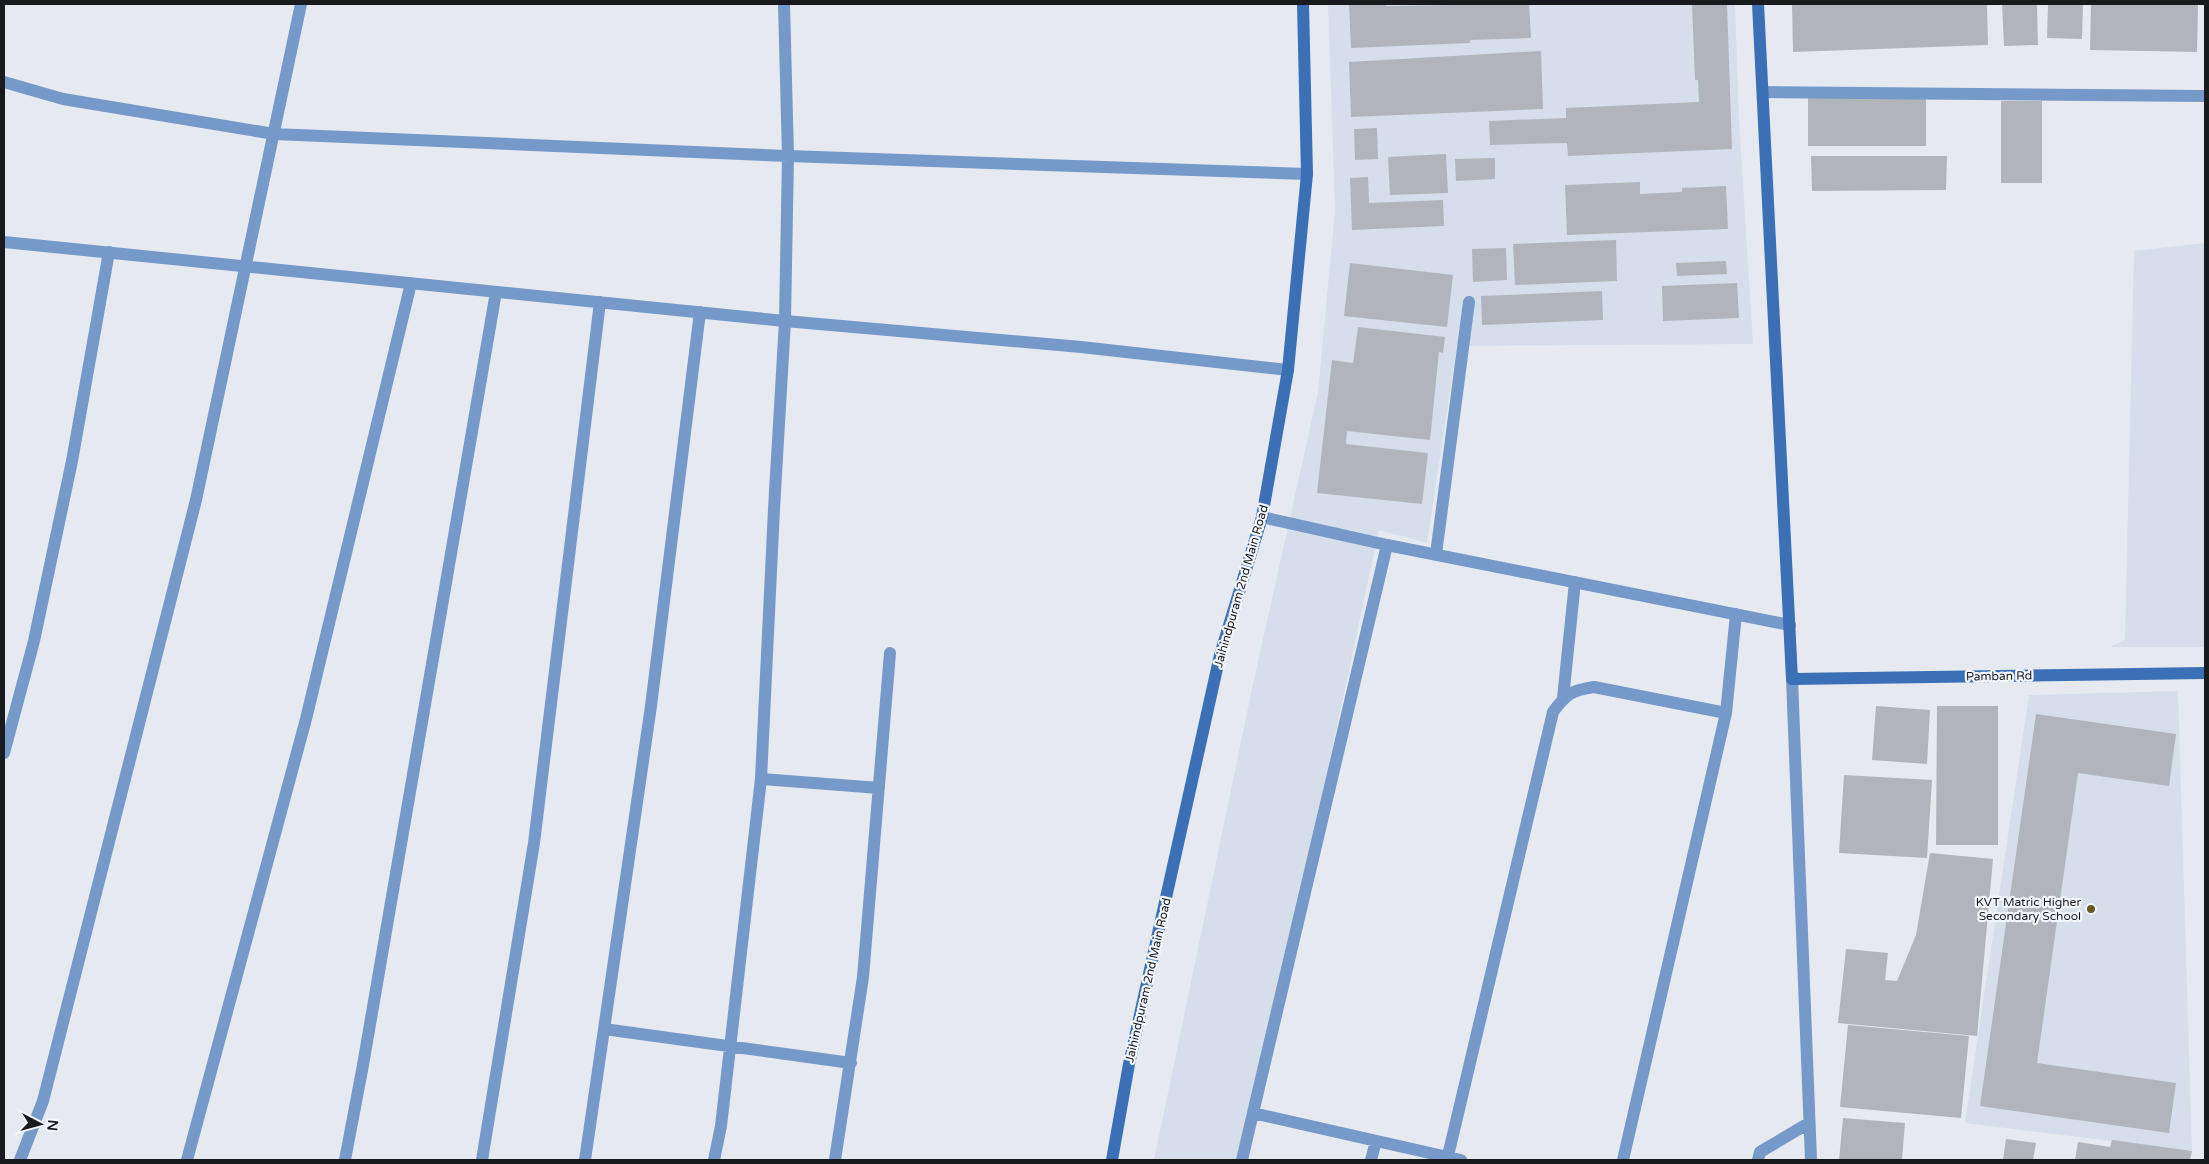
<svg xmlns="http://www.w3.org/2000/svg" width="2209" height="1164" font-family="'Varela Round',sans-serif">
<rect width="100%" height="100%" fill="#e6eaf0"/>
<path fill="#d5deea" d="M1328,4H1735L1739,120L1753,344L1457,346L1427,543L1379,530L1244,1160H1154L1253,684L1318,392L1335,211Z
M2205,243V647H2110L2125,640L2134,251Z
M2178,691L2192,1151L1965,1123L2029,695Z"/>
<path fill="#b1b5bb" d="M1349,4H1386V6L1529,4L1531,38L1470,40V43L1351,48Z
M1692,4H1727L1732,149L1568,156L1567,143L1490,145L1489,121L1566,118V108L1699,102L1698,80H1695Z
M1792,4H1987L1988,45L1793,52Z
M2002,4H2037L2038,45L2004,46Z
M2048,4H2083L2082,39L2047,38Z
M2091,4H2198L2197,52L2090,50Z
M1541,51L1543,109L1351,117L1349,62Z
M1926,96V146H1808V97Z
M2001,101H2042V183H2001Z
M1377,128L1378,159L1355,160L1354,129Z
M1446,154L1448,193L1390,195L1388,157Z
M1811,156H1947L1946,190L1812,191Z
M1495,158V179L1456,181L1455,159Z
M1368,177L1369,203L1443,200L1444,226L1352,230L1350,178Z
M1640,182V194L1682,192V188L1726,186L1728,229L1567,235L1565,185Z
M1616,240L1617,281L1515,285L1513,244Z
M1506,248L1507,280L1473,282L1472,249Z
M1726,261L1727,274L1677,276L1676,263Z
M1350,263L1453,275L1447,327L1344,316Z
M1737,283L1739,318L1663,321L1662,286Z
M1602,291L1603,320L1482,325L1481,296Z
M1358,327L1445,337L1443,353L1439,352L1430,440L1347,431L1346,444L1428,453L1422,504L1317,493L1332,360L1353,363Z
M1876,706L1930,710L1927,764L1872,760Z
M1937,706H1998V845H1936Z
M2036,714L2176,734L2169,786L2078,773L2037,1063L2176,1083L2169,1133L1980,1106Z
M1844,775L1932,780L1927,858L1839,853Z
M1930,853L1993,859L1977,1036L1838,1023L1846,949L1888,953L1885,980L1897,981L1916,935Z
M1848,1025L1969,1036L1961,1118L1840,1107Z
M1843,1118L1905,1123L1902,1160H1839Z
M2006,1139L2036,1143L2033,1160H2003Z
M2112,1140L2192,1151L2190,1160H2075L2078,1142L2110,1147Z"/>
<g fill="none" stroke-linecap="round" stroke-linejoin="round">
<path stroke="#7599c9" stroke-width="12" d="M4,82L63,99L274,134L788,156L1307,174
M1763,92L2205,96
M4,242L785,321L1081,347L1288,370
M1262,517L1387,545L1790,625
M1387,545L1253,1113L1461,1160
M1436,554L1469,302
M1792,679L1811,1160
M1563,698L1575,582
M4,753L34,641L72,461L109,252
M761,779L879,788
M604,1029L851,1063
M20,1160L43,1101L196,500L301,4
M187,1160L306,719L411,283
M345,1160L363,1065L496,292
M482,1160L534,843L600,302
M585,1160L651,706L700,312
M714,1160L721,1126L761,779L774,509L785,321L788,156L784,4
M835,1160L863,977L890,653
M1242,1160L1253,1113
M1371,1160L1376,1141
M1447,1160L1553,712C1566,694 1572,690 1594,687L1726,713L1736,614
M1623,1160L1726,713
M1758,1160L1760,1152L1809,1123"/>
<path stroke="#3b6fb6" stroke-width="12" d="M1758,4L1792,679L2205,673
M1112,1160L1129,1064L1220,655L1262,517L1288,370L1307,174L1303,4"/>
</g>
<circle fill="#6a5927" stroke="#f3f7fd" stroke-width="2" cx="2091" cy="909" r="5"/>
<g text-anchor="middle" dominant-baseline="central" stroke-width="4.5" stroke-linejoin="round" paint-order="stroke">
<g font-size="12" fill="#191a1d" stroke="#f3f7fd">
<text transform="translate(1241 586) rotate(-74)">Jaihindpuram 2nd Main Road</text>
<text transform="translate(1999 676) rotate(-1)">Pamban Rd</text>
<text transform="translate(1148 980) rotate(-77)">Jaihindpuram 2nd Main Road</text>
</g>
<g font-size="12" fill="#191a1d" stroke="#f3f7fd" text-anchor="end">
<text x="2081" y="902">KVT Matric Higher<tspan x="2081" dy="14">Secondary School</tspan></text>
</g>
</g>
<rect width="2209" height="1164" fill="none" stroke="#191a1d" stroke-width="10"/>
<g transform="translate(40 1124) rotate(96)" stroke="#f3f7fd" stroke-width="4" paint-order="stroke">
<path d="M0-4L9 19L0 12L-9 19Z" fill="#191a1d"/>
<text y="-8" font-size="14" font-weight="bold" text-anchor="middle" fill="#191a1d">N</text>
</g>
</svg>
